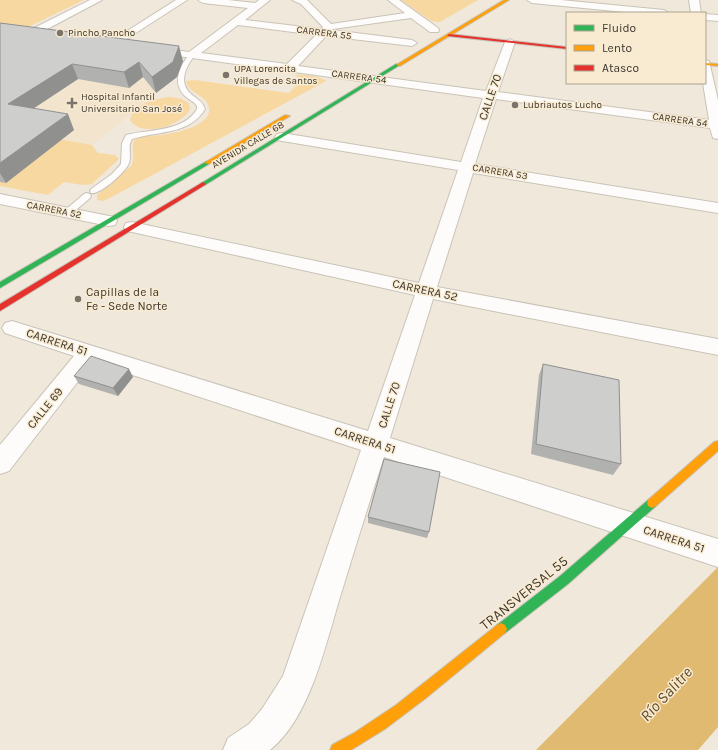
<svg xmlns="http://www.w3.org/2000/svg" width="718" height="750" font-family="Karla,sans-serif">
<rect width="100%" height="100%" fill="#f0e8db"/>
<path fill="#f2e4cd" d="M0,36L184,61L166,75L177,77L92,145L76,143L0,186Z"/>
<path fill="#f8d8a1" d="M0,0H84L24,29L0,26Z
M401,0H478L440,22L431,21Z
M296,75C304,74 320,76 326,81L108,199L102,201L97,200V195L131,166C136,158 130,143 135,140C142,135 154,136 162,135C175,133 212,126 209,108C207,94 188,94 186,81L195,80L289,93L303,78L295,76Z
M171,97C225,103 148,148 130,120C133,103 158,98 171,97Z
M0,129L92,145L98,153L115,155L119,159L92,184L82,185L64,182L48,195L0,186Z"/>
<path fill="#e1ba71" d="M718,567V727L698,750H536Z"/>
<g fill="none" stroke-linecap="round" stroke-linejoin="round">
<g stroke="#c9c3b8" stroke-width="2">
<path id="lane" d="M190,54L195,55C187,65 178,81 190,93C196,99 202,100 205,109C190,135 157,131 132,139C127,146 132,155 129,163C126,172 100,195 91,193L90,191L91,189L112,174L121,164L122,143L126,135C149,129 184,132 197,109V106C194,101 189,100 185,96C172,83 179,66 190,54Z
M87,193L90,194L91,196L90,198L70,215H64L62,213L64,211L84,194Z"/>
</g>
<g stroke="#c9c3b8" stroke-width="2">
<path id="street" d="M90,0H102L34,36L30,37L25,34L26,32Z
M176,0H187L114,47H106L105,45Z
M198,0H228L255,3L259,0H270L245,20L321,29L323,27L301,4L292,0H307L331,24L405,13L388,0H399L438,28L439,30L438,32H430L411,18L333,29L332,30L412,40L417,43L412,46L326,36L298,66L486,91L505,42L510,39L515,42L498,92L709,120L703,83H705V60L709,61L718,100V139L713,138L710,128L496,99L475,164L718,203V213L473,173L437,287L718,339V355L433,299L390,438L718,539V567L384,457C369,503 355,548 341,594C326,642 311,717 270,750H223L228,738L249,724L262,709L283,676L361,450L93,362L9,471L0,474V445L74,356L5,333L2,328L5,323L12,321L368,431L415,295L132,232L126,231L124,227L126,223L132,222L419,283L458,170L282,141L277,140L275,137L277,134L282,133L461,162L483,98L148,52L147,50L152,47L189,52L248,8L203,3ZM238,25L316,35L287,64L201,53Z
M527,0H561L664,10L669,13H635L532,3Z
M689,0H699L701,13H691Z
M705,14L718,15V21L705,20Z
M0,194L109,216L115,217L117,221L115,225L109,226L0,204Z"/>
</g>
<g stroke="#c9c3b8" stroke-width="2">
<path id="fast" d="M396,64L400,65L205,185L200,184Z
M207,161L209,162V164L0,288V282Z
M652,498L656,500L657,503L656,506L568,584L505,633L501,635L497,633L495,629L497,625L560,576L648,500Z"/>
</g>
<g stroke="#c9c3b8" stroke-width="2">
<path id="slow" d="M504,0H509L400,66L396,65Z
M705,63L718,64V66L705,65Z
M285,115L290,116L209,164L204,163Z
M718,441V451L656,506L652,508L648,506L647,503L648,500L714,442Z
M501,623L505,625L507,629L505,633L426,698L385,729L351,750H330L332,745L354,733L396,705L497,625Z"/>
</g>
<g stroke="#c9c3b8" stroke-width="2">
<path id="jam" d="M449,34L567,47V49L447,36Z
M203,182L206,184L205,185L0,311V304Z"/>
</g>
<use href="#lane" fill="#fdfcfa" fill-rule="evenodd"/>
<use href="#street" fill="#fdfcfa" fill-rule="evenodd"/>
<use href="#fast" fill="#30b455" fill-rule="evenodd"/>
<use href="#slow" fill="#ff9f0a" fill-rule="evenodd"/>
<use href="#jam" fill="#e5322d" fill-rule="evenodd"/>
</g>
<path fill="#b1b1af" d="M0,23L183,61L177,77L156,93L143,77L129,88L78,79L34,108L74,130L6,183L0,182Z
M543,364L621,464L613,475L531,454L539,375Z
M74,376L133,377L118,396L79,384Z
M368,517L429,532L427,538L368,523Z"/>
<path fill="#90908f" d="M179,46L183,61L177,77L156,93L152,77Z
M139,62L143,77L129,88L124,72Z
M72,64L78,79L16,120L8,104Z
M68,114L74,130L6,183L0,173V163Z
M129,369L133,377L118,396L113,388Z"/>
<path fill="#cececc" stroke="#90908f" d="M0,23L179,46L173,62L152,77L139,62L124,72L72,64L8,104L68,114L0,163Z
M91,356L129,369L113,388L74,376Z
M543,364L619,380L621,464L536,444Z
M384,459L440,472L429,532L368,517Z"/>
<g fill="#7b746a" stroke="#f9ebd2" stroke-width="1.5">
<circle cx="60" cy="33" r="4"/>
<circle cx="226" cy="75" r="4"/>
<path d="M70 97h4v4h4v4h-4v4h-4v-4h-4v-4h4z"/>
<circle cx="515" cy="105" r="4"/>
<circle cx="78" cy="299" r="4"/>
</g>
<g text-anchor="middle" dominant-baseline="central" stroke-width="3" stroke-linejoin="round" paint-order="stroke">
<g font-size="10" fill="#3c362d" stroke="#f9ebd2" text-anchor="start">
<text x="68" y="33">Pincho Pancho</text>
<text x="234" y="69">UPA Lorencita<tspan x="234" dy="12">Villegas de Santos</tspan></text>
<text x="81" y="97">Hospital Infantil<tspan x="81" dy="12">Universitario San José</tspan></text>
<text x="523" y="105">Lubriautos Lucho</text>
</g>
<g font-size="10" fill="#3c362d" stroke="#f9ebd2">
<text transform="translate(324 33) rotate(7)">CARRERA 55</text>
<text transform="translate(359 77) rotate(7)">CARRERA 54</text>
<text transform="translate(680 120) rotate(8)">CARRERA 54</text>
<text transform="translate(248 145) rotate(-31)">AVENIDA CALLE 68</text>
<text transform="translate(500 172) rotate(9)">CARRERA 53</text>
<text transform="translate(54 210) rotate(11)">CARRERA 52</text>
</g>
<g font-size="12" fill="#3c362d" stroke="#f9ebd2">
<text transform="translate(490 97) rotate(-71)">CALLE 70</text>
<text transform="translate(425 290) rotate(12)">CARRERA 52</text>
<text transform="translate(57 342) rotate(18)">CARRERA 51</text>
<text transform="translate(389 405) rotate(-72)">CALLE 70</text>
<text transform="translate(45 408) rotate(-51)">CALLE 69</text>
<text transform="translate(365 440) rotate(18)">CARRERA 51</text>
<text transform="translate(674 539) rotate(18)">CARRERA 51</text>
</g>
<g font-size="12" fill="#3c362d" stroke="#f9ebd2" text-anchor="start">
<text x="86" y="292">Capillas de la<tspan x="86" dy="14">Fe - Sede Norte</tspan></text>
</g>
<g font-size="14" fill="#3c362d" stroke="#f9ebd2">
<text transform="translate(524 593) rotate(-39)">TRANSVERSAL 55</text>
</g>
<g font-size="16" font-style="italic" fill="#624c24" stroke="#f9ebd2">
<text transform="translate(666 694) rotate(-47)">Río Salitre</text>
</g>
</g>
<rect x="566" y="12" width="140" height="72" fill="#f9ebd2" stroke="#ada390"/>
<rect x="574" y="25" width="20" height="6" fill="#30b455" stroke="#ada390"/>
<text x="602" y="32" font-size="12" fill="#3c362d">Fluido</text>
<rect x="574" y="45" width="20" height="6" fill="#ff9f0a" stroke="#ada390"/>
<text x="602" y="52" font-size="12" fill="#3c362d">Lento</text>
<rect x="574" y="65" width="20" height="6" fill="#e5322d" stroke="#ada390"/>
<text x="602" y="72" font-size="12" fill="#3c362d">Atasco</text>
</svg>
